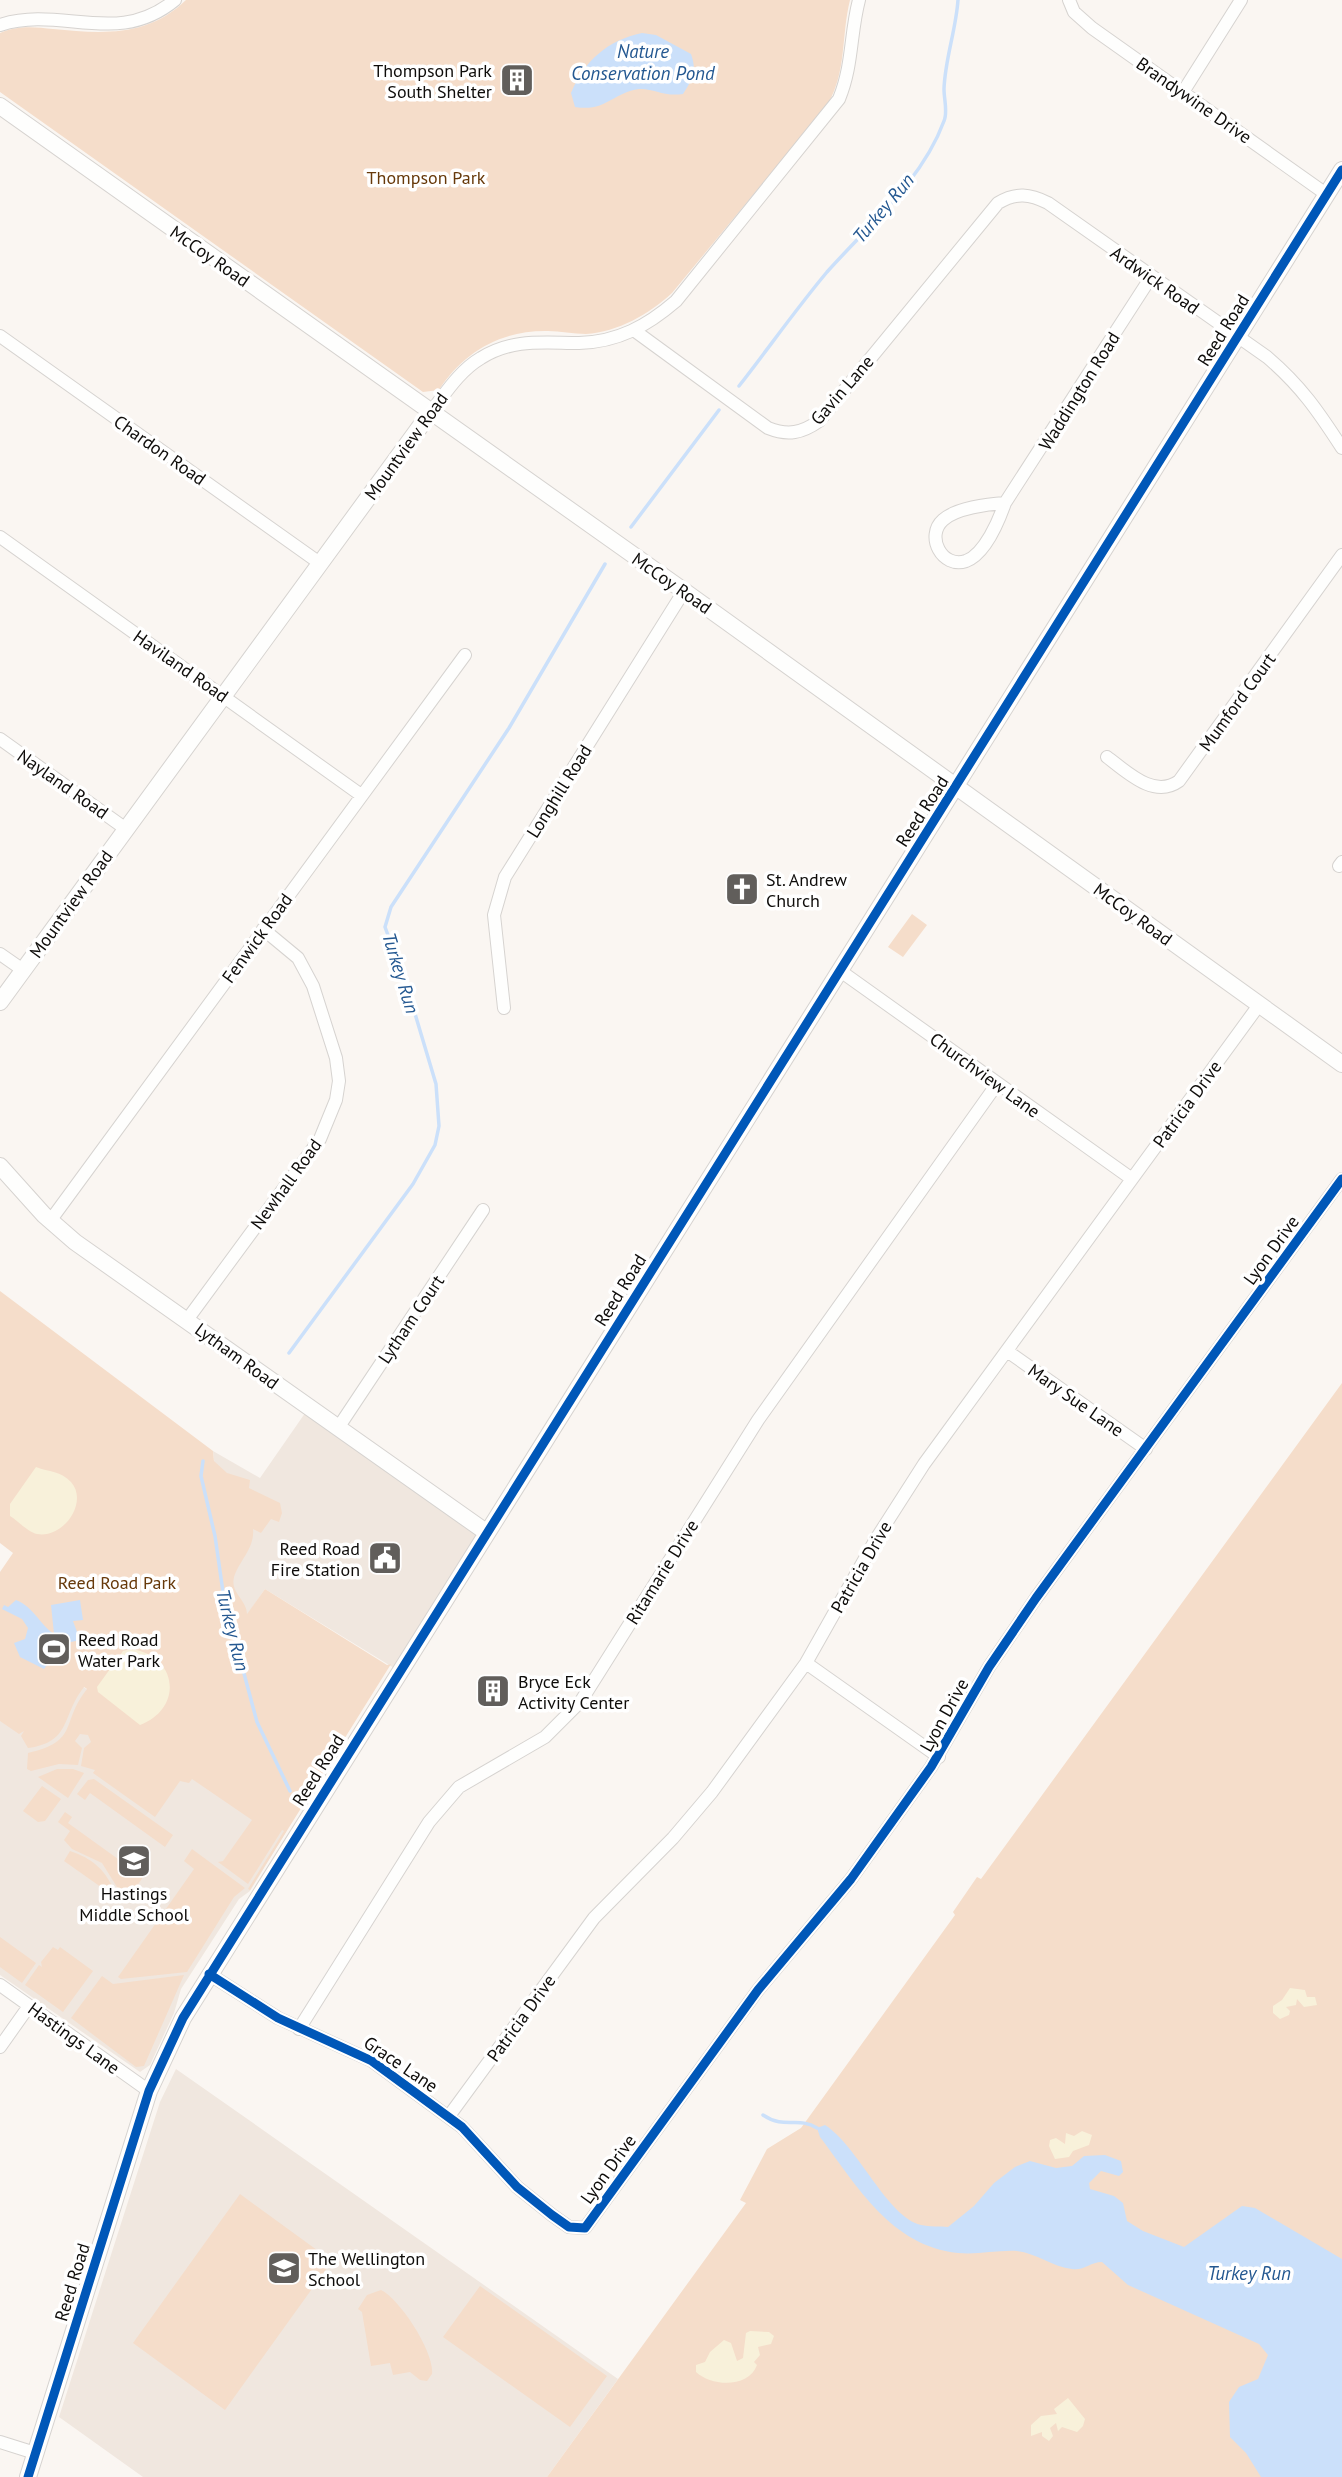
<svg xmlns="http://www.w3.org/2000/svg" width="1342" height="2477" font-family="'PT Sans',sans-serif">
<rect width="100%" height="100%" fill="#faf6f2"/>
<path fill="#f0e7df" d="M310,1406L489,1531L456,1599L407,1676L265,1589L240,1625L227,1572L213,1451L260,1478Z
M82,1686L286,1832L250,1891L239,1899L181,1989L174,2013L150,2065L140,2072L0,1975V1714Z
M176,2069L618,2379L547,2477H143L59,2417L160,2102Z"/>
<path fill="#f5ddca" d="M186,0H850C841,36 847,70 828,104L672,293C649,314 618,332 586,334C573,334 560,331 548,331C502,330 463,352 439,390L423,392L0,92V33C18,25 35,27 53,29C103,34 148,37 186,0Z
M912,914L927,925L903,957L888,947Z
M0,1291L213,1451L214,1461L227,1473L250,1480L249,1488L280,1503L282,1513L279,1522L271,1519L261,1533L253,1529C255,1548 239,1561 234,1577C230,1593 247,1600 247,1614L265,1589L387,1665L391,1664L250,1890L248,1889L284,1831L282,1830L248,1884L218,1862L223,1861L252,1820L192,1779L189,1783L180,1781L155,1817L93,1773L95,1770L81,1766L84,1748L91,1742L88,1735L80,1734L75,1741L82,1748L78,1765L59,1764L31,1771L27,1769L28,1753C80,1741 60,1723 87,1689L84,1687C61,1716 72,1742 28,1748L21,1736L24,1731L19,1734L0,1721V1572L13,1553L0,1543Z
M1342,1383V2477H547L746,2203L740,2200L767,2149L801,2128L955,1915L953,1912L977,1877L981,1879Z
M57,1769H73L84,1773L68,1798L38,1777Z
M94,1779L173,1835L165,1847L90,1793L85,1800L77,1794L88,1780Z
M42,1786L61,1799L45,1821L38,1822L23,1811Z
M65,1812L72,1817L68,1823L143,1877L125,1904L64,1861L70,1851C93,1859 103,1868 114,1889L117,1887L102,1863L72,1849L64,1840L70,1831L58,1822Z
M192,1849L245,1888L234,1897L187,1972L121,1979L118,1977L194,1869L184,1861Z
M0,1937L36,1963L22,1983L0,1967Z
M53,1947L58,1950L60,1947L93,1971L63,2012L25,1985L39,1965L42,1967L41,1962Z
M184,1975L144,2066L136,2067L71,2018L102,1976L113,1984Z
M240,2194L332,2261L225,2410L133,2343Z
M480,2286L607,2376L570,2427L443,2337Z
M381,2290C400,2299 435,2353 432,2374L427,2381L420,2380L410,2372L393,2375L390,2363L371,2366L362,2312L358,2309L367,2295Z"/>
<path fill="#f8f1da" d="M36,1467C49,1472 61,1471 71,1482C89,1502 63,1539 37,1534C28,1532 18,1521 10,1516V1504Z
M131,1649C179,1656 183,1709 140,1725L98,1692L97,1687L123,1651Z
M1290,1988L1305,1990L1307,1997H1315L1317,2005L1304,2007L1297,1999L1296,2005L1286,2007L1290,2011L1289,2015L1280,2019L1273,2013V2006L1282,2000Z
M1082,2131L1092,2135L1089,2145L1073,2151L1069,2157L1055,2159L1049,2146L1050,2140L1056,2138L1065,2144L1066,2133L1074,2136Z
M750,2331L769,2332L774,2336L771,2344L758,2347L760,2355L754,2362L757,2365C749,2388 712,2387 696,2372V2365L705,2362L710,2352L724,2340L731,2343L737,2361L743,2358L746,2333Z
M1068,2398L1085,2419L1083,2426L1077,2432L1062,2427L1058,2431L1056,2423L1050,2428L1053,2436L1049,2441L1042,2436V2432L1031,2436V2425L1041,2416L1057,2414L1054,2409Z"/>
<path fill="#cbe0fa" d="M642,33L656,35L691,54C697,71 693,79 683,94C664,97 653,88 639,89C612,93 606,112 575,107L571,93C584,61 608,40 642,33Z
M80,1600L83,1620L73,1621L80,1640L48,1647L43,1655L49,1662L44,1669L20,1657L14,1643L25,1639L28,1628L22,1619L2,1609L4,1605L8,1607L16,1600C35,1608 39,1624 54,1634L51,1605Z
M825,2125C858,2146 887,2217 921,2225C929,2227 940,2226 948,2227L974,2206L994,2183L1015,2167L1030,2161L1056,2168L1072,2166L1084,2156L1105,2155L1121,2161L1123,2172L1119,2176L1101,2171L1089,2183L1090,2189L1114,2196L1123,2203L1127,2221L1143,2231L1184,2247L1242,2206L1255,2208L1342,2259V2477H1261L1246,2453L1230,2437L1229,2402L1239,2387L1258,2379L1268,2355L1259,2344L1128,2285L1102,2262C1090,2262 1084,2271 1072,2269C1053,2267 1036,2253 1017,2251C997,2250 977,2255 958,2253C891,2246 857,2186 820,2137L817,2128Z"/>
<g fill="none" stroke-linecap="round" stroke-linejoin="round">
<path stroke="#cbe0fa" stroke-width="3.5" d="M739,386C768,349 796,309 827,272C868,226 922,181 944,121C948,112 944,100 944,89C945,59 956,30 958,0
M631,527L719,410
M289,1353L413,1184L435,1145L439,1126L436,1084L407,987L385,927L391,907L509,728L605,564
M203,1461L201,1476L215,1536L224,1599L257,1722L290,1791
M763,2115C785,2130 798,2116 817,2128"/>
<g stroke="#d6d3d0" stroke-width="14">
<path id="street" d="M1069,0L1074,12L1092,28L1326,194
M0,25C62,5 117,48 175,0
M1183,92L1241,0
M635,331L768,428C788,436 802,433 819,421L998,203C1016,192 1030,194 1048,203L1267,357C1301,386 1318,411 1342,448
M0,336L321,564
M430,413C445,394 459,371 481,358C513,338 544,343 579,343C618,342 647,326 676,301L839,99C853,65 850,34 859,0
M1005,503C988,504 956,508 943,520C925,536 942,569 966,561C985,554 999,520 1005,503L1151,277
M0,537L361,795
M0,739L126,829
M1107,757C1127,772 1154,799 1179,781L1342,555
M1339,866L1342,862
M0,954L23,970
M839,970L1132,1179
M504,1008L494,915L505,877L684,591
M50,1221L465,655
M187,1320L320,1139L336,1100L339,1081L336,1058L313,986L298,958L263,929
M1007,1351L1146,1449
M338,1428L483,1210
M806,1663L939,1757
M209,1974L278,2018L372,2061L462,2127L517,2187L552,2215L569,2227L585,2228L758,1990L851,1879L931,1767L989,1667L1036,1598L1342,1179
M0,1985L149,2091
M299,2029L429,1822L459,1787L545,1737L581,1701L758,1420L997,1084
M0,2047L29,2006
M449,2116L594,1918L673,1838L712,1792L806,1663L876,1539L924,1464L1259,1005
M0,2442L35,2453"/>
</g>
<g stroke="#d6d3d0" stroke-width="18">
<path id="secondary" d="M0,106L684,591L1342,1064
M0,1002L430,413
M0,1166L44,1215L75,1242L486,1532
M28,2477L149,2091L183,2018L1342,170"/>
</g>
<use href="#street" stroke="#fefefd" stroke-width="12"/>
<use href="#secondary" stroke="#fefefd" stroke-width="16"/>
<g stroke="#fff" stroke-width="13">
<path id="cycleway" d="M209,1974L278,2018L372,2061L462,2127L517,2187L552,2215L569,2227L585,2228L758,1990L851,1879L931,1767L989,1667L1036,1598L1342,1179
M28,2477L149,2091L183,2018L1342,170"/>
</g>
<use href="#cycleway" stroke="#0057b8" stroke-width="9"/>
</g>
<defs>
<g id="building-square" transform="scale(1.75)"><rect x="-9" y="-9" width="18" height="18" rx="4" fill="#615e5b" stroke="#fff"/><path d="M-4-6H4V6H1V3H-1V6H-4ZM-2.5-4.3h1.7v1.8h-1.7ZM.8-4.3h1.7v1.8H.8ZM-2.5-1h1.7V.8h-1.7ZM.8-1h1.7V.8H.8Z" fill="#fff"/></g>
<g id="church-square" transform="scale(1.75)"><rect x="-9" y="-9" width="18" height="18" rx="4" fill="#615e5b" stroke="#fff"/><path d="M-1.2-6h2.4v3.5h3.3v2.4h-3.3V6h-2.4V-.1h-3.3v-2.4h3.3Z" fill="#fff"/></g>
<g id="civic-square" transform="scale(1.75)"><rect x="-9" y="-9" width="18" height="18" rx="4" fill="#615e5b" stroke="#fff"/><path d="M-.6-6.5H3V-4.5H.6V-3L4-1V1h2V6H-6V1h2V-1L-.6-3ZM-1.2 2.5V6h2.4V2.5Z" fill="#fff"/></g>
<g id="stadium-square" transform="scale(1.75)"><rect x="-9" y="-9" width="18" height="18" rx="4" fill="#615e5b" stroke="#fff"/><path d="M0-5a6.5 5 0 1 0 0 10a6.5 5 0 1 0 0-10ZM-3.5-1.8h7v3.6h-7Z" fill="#fff"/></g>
<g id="school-square" transform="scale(1.75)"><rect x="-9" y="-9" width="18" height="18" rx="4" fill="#615e5b" stroke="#fff"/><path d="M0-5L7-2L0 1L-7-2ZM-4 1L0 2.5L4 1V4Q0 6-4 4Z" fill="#fff"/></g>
</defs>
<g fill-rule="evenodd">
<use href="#building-square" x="517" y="80"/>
<use href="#church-square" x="742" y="889"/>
<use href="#civic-square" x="385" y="1558"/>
<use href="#stadium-square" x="54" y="1649"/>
<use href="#building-square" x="493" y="1691"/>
<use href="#school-square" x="134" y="1861"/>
<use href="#school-square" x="284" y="2268"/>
</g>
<g text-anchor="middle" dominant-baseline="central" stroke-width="7" stroke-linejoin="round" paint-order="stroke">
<g font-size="18" fill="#0e0c0a" stroke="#fff" text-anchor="start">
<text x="492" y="70" text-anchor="end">Thompson Park<tspan x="492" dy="21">South Shelter</tspan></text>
<text x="766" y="879">St. Andrew<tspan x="766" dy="21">Church</tspan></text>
<text x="360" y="1548" text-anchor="end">Reed Road<tspan x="360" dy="21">Fire Station</tspan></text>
<text x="78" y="1639">Reed Road<tspan x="78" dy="21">Water Park</tspan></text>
<text x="518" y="1681">Bryce Eck<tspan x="518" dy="21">Activity Center</tspan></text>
<text x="134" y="1893" text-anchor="middle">Hastings<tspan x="134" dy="21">Middle School</tspan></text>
<text x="308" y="2258">The Wellington<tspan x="308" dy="21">School</tspan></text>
</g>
<g font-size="18" fill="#0e0c0a" stroke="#fff">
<text transform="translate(1194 100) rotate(35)">Brandywine Drive</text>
<text transform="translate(210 256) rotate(35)">McCoy Road</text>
<text transform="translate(1155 280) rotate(35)">Ardwick Road</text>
<text transform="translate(1223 330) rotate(-58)">Reed Road</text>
<text transform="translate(842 390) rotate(-49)">Gavin Lane</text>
<text transform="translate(1079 391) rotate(-58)">Waddington Road</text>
<text transform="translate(406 446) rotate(-54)">Mountview Road</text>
<text transform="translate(160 450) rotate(35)">Chardon Road</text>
<text transform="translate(672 583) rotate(35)">McCoy Road</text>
<text transform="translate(181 666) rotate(35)">Haviland Road</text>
<text transform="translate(1237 702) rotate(-54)">Mumford Court</text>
<text transform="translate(63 784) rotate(35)">Nayland Road</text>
<text transform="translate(559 791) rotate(-58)">Longhill Road</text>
<text transform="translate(922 811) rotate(-57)">Reed Road</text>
<text transform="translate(71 904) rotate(-54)">Mountview Road</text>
<text transform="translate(1133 914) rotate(36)">McCoy Road</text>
<text transform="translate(257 938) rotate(-54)">Fenwick Road</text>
<text transform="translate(985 1075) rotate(36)">Churchview Lane</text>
<text transform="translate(1187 1104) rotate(-54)">Patricia Drive</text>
<text transform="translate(286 1184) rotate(-54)">Newhall Road</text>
<text transform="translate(1271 1250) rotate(-54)">Lyon Drive</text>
<text transform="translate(620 1290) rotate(-58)">Reed Road</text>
<text transform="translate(411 1319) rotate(-56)">Lytham Court</text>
<text transform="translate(237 1356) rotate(36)">Lytham Road</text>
<text transform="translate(1076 1400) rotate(35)">Mary Sue Lane</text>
<text transform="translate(861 1567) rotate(-60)">Patricia Drive</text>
<text transform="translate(662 1572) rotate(-58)">Ritamarie Drive</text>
<text transform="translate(944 1715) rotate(-61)">Lyon Drive</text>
<text transform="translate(318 1770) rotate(-58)">Reed Road</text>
<text transform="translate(521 2018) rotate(-54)">Patricia Drive</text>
<text transform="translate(74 2038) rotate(36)">Hastings Lane</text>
<text transform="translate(401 2064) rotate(34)">Grace Lane</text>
<text transform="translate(608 2169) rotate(-54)">Lyon Drive</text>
<text transform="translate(72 2282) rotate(-73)">Reed Road</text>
</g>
<g font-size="18" fill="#67390a" stroke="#fff">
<text x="426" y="177">Thompson Park</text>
<text x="117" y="1582">Reed Road Park</text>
</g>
<g font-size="19" font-style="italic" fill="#245891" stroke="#fff">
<text x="643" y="51">Nature<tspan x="643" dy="22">Conservation Pond</tspan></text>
<text transform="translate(883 208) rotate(-50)">Turkey Run</text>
<text transform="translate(401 973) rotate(73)">Turkey Run</text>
<text transform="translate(233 1630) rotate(76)">Turkey Run</text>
<text x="1249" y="2273">Turkey Run</text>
</g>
</g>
</svg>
